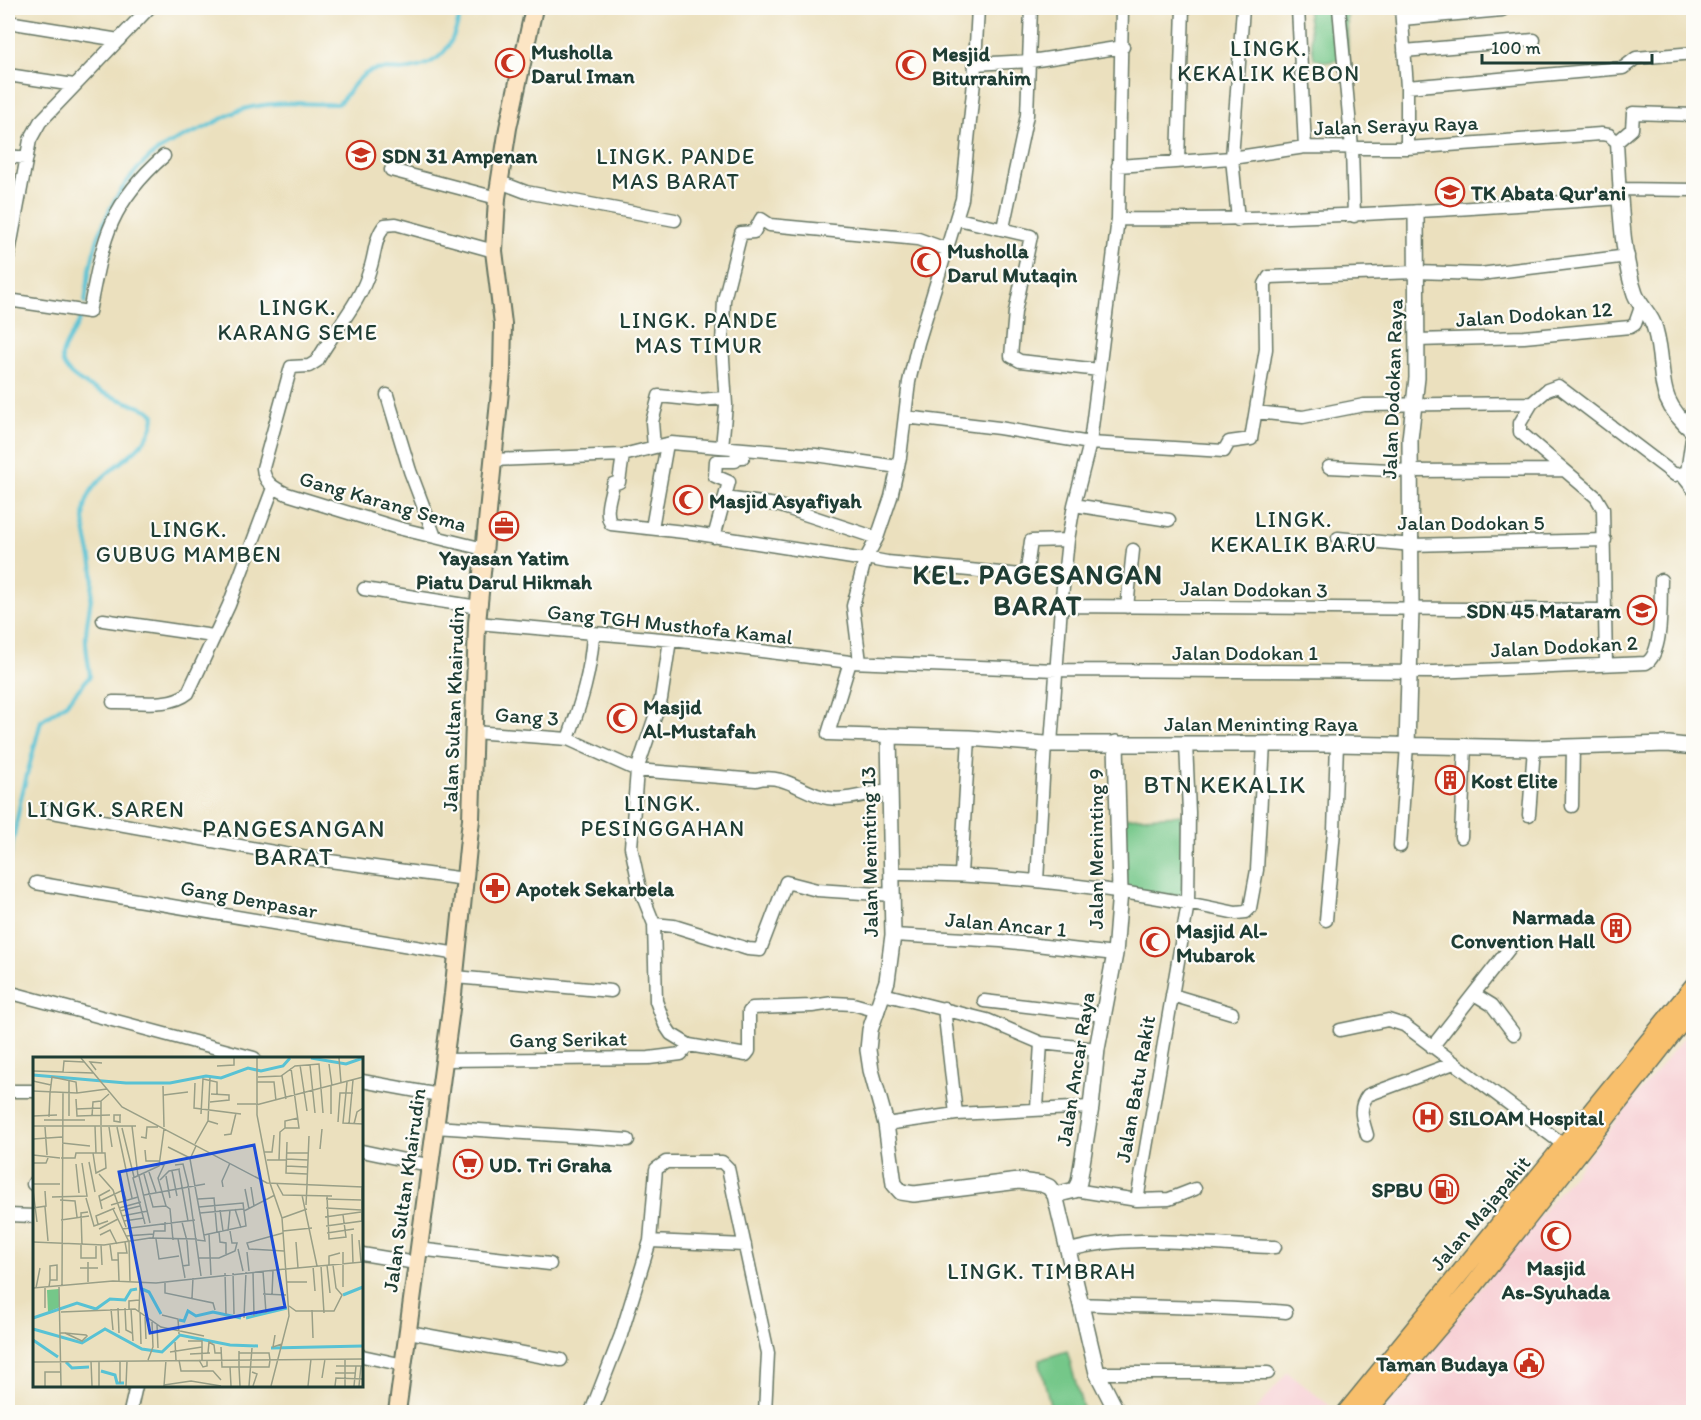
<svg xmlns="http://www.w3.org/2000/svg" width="1701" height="1420" font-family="Itim,sans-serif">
<rect width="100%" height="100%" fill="#fdfcf7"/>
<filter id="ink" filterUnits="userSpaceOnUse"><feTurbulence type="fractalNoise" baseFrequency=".0167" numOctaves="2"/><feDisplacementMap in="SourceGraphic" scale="12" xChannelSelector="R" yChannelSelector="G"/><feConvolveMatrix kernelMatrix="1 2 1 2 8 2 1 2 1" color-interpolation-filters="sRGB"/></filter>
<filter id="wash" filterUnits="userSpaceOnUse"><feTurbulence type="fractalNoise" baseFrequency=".008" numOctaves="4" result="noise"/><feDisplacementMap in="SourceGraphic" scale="24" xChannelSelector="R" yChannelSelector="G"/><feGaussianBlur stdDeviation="1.35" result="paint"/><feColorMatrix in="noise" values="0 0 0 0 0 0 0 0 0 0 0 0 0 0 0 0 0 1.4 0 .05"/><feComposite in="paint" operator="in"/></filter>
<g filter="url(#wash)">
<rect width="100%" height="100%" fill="#ebe0be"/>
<path fill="#f7cfd4" d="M1693,1026V1412H1381Z
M1287,1372L1334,1409L1331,1412H1255Z"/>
<path fill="#75c789" stroke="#4a825e" stroke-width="1.5" d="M1307,8H1347L1348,58L1328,62L1314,59Z
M1181,815L1185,897L1125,890L1122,818Z
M1067,1351L1084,1412H1052L1039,1360Z"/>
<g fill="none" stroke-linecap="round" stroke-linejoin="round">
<path stroke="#58c2d4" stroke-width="4" d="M85,303C90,249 108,194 150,157C165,144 184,137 202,129C214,124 226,115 238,111C269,100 306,104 338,104C350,93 358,73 375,70C384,68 395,70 404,70C445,65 453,44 462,8
M8,867L21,798L41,721L67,703L90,676C89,663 85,649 86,635C87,614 94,593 93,572C91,547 77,519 89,495C104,465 153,452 154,415L148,410C127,401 58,383 62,355C65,341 78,328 83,313"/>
</g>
</g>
<g filter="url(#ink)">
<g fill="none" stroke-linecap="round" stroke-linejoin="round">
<g stroke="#667664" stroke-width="15">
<path id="minor" d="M1298,8L1305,147
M1339,8L1352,148L1354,216
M1401,8L1407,87V148
M1402,19L1502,10L1505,8
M8,22L119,40
M1404,51L1534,40
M974,64L1031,61L1123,47
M8,75L74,85
M1407,87L1623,68L1636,58L1694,53
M1617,142L1632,129L1633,113L1694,115
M8,156L27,158
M1178,161L1183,8
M1118,166L1232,158L1305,147L1407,148L1601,134L1609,135L1617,142L1620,198C1452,210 1286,221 1118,219
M391,170L497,198
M500,182L526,192L675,220
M1619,189L1694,190
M958,219L1031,236L1015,312L1011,356L1020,361L1099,370
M1238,220L1232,158L1243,8
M1003,228L1027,115L1031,8
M8,258L30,140L40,122L149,8
M8,300L89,312C103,242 107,206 164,156
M1417,340L1524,337L1630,327L1635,324L1641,307
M387,395L410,471L435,537
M1532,403L1520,423V432L1596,497L1603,509L1606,665
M1256,412L1303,417L1364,405L1532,403L1547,390L1558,386L1675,475L1687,472L1693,432
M905,417L999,428L1090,443L1224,451L1229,442L1251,439L1266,349L1265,284L1269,277L1416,272L1480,274L1628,256
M654,447L652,422L659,396L698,400L725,398
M722,447L726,405L722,344L724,300L741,233L754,232L761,219L770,225L918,239L946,249
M623,455L619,482L613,484C610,497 604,513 611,524L693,533L865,560
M492,460L623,455L671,443L816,455L898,467
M1329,467L1410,471L1564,470
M1682,475L1694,490
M725,498L777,505L877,538
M1074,505L1169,520
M652,528L667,444
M714,537L729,482L715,476L716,461H735L736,457H743L742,451
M1338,538L1412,545L1605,540
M484,549L398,528L287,494C274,488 264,483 263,468L291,367L309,366L317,361C334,330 360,304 370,269C375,255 375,236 385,225L396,224L494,251
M866,558L887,562L1021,575L1027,570L1031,541L1068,540
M364,589L478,607
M1061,606L1603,610
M1127,607L1133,550
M103,620L213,636
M477,623L673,640L850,662L1057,670L1434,672L1646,663C1664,653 1660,600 1661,580
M670,640L661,699L637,770L631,847L640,889L654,924L656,1001L665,1025L671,1034L689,1045L746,1055L749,1051V1012L752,1008L812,1006L833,1003L853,1004L878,1011
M850,662L828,734L889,736
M860,662L853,606L865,560L877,538L891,497L900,457L909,382L918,343L962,199L974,82L978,8
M113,702C136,701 170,708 188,693L229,605L273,488
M473,732L568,739L637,770L756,780C784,772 803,794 828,798C846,801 871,793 889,790
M568,739C581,703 591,672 593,634
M1051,744L1061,606L1068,540L1074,505L1090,443L1118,219L1122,8
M1572,806L1573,746
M47,811L307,858L465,879
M1529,815L1534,748
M1461,837L1465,745
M1400,846L1407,745
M892,874C1008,873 1123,889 1236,913L1246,912L1250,908L1257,870L1264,744
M961,874L969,738
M1037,881L1045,744
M36,883L457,954
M1326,920L1334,831L1337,744
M654,924L674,926L748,949L760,950L786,882L817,890L893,895
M893,935L1001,941L1115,954
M455,977L611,991
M8,992L254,1058
M883,994L987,1020L1041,1043L1097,1049
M1474,994L1492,1005L1514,1034
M1172,995L1232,1013
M984,1001L1103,1015
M944,1008L956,1114
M1340,1030L1388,1020L1404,1025L1564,1145
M1432,1047L1512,945
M444,1060L649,1058L681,1054L689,1045
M362,1081L439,1095
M8,1091H34
M1037,1108L1041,1043
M886,1124L956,1114L1091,1107
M435,1127L628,1140
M1367,1135C1363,1120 1357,1109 1368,1095L1454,1063
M362,1151L428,1165
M33,1184H34
M1075,1190L1137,1200L1188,903L1189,812L1186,743
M1137,1200L1169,1199L1195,1189
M8,1215L34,1216
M650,1241L745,1245
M418,1249L550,1264
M1069,1250C1134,1232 1208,1246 1275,1247
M362,1254L416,1263
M1082,1304C1150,1308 1218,1306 1286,1312
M409,1332L561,1360
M362,1356L404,1365
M1097,1373H1268
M130,1412L136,1386
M591,1412L621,1335L650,1241L656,1169L666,1162H722L728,1168L768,1353L765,1412"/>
</g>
<g stroke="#667664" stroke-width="18">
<path id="tertiary" d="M1620,198C1622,229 1625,265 1635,294C1640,307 1652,315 1655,329C1668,375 1651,396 1694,432
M1407,745L1411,610L1410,439L1417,378L1416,213
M1055,1195L1075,1190L1079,1182L1091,1107L1097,1049L1115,954L1120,891L1116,743
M1117,1412L1097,1373L1055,1195L1049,1187L1042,1184L1019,1181L914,1194L901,1192L894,1184L886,1124L871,1070L868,1050L870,1030L887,981L893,935L889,736L969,738L1045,744H1337L1534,748L1668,744L1694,747"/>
</g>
<g stroke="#667664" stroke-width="20">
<path id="secondary" d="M397,1412L453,994L471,819L477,623L502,371L503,324L494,251L497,198L508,128L534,8"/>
</g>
<g stroke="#667664" stroke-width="21">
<path id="primary" d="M1347,1412L1694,986
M1366,1412L1471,1289L1694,1006"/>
</g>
<use href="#minor" stroke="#fff" stroke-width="12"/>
<use href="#tertiary" stroke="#fff" stroke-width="15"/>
<use href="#secondary" stroke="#fce5c4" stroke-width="16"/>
<use href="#primary" stroke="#f8bf6c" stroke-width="18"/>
</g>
</g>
<defs>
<g id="mosque-ring" transform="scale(1.5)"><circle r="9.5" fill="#fdfcf7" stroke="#c8321e" stroke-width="1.5"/><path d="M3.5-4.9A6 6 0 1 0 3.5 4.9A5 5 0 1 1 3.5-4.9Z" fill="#c8321e"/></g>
<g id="school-ring" transform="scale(1.5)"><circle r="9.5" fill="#fdfcf7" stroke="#c8321e" stroke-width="1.5"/><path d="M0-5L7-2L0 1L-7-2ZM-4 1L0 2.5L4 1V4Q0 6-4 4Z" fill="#c8321e"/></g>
<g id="office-ring" transform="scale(1.5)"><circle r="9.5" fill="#fdfcf7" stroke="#c8321e" stroke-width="1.5"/><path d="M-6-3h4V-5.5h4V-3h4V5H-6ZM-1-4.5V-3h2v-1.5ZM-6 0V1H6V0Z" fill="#c8321e"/></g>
<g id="building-ring" transform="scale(1.5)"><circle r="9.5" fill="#fdfcf7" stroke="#c8321e" stroke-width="1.5"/><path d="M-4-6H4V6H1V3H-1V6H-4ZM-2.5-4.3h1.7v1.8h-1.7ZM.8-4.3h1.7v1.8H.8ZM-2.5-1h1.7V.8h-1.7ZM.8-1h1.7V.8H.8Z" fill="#c8321e"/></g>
<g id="pharmacy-ring" transform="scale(1.5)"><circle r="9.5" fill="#fdfcf7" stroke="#c8321e" stroke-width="1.5"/><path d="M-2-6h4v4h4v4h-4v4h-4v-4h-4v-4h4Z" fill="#c8321e"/></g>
<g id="hospital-ring" transform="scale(1.5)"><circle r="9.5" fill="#fdfcf7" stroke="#c8321e" stroke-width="1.5"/><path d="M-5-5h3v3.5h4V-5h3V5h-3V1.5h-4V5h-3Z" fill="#c8321e"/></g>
<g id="supermarket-ring" transform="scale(1.5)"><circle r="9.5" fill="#fdfcf7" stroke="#c8321e" stroke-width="1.5"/><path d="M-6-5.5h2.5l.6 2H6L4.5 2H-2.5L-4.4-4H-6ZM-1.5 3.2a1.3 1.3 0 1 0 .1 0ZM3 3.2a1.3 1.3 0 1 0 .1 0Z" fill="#c8321e"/></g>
<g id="fuel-ring" transform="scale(1.5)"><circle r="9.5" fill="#fdfcf7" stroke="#c8321e" stroke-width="1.5"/><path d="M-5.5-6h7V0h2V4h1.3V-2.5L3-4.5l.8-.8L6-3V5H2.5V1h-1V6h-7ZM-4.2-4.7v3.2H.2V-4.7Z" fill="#c8321e"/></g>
<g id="civic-ring" transform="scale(1.5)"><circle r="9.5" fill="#fdfcf7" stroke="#c8321e" stroke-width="1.5"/><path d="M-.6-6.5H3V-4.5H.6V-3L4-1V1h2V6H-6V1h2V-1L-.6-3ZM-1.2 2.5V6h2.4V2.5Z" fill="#c8321e"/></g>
</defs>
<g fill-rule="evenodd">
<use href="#mosque-ring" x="510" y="63"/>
<use href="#mosque-ring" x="911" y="65"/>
<use href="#school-ring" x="361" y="155"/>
<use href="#school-ring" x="1450" y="192"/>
<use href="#mosque-ring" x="926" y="262"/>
<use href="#mosque-ring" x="688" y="500"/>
<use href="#office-ring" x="504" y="526"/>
<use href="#school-ring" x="1642" y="610"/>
<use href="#mosque-ring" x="622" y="718"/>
<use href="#building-ring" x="1450" y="780"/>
<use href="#pharmacy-ring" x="495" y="888"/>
<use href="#building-ring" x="1616" y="928"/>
<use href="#mosque-ring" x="1155" y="942"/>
<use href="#hospital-ring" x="1428" y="1117"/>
<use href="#supermarket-ring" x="468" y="1164"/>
<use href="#fuel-ring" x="1444" y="1189"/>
<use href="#mosque-ring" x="1556" y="1236"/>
<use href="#civic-ring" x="1529" y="1363"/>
</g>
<g text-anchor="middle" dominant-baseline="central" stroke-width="4.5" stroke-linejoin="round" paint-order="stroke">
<g font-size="21" font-weight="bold" fill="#1f3d34" stroke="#fdfcf7" text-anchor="start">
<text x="531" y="51">Musholla<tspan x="531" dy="24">Darul Iman</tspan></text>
<text x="932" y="53">Mesjid<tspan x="932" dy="24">Biturrahim</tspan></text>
<text x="382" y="155">SDN 31 Ampenan</text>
<text x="1471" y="192">TK Abata Qur'ani</text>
<text x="947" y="250">Musholla<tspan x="947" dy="24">Darul Mutaqin</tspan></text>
<text x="709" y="500">Masjid Asyafiyah</text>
<text x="504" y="557" text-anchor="middle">Yayasan Yatim<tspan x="504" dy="24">Piatu Darul Hikmah</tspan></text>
<text x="1621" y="610" text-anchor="end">SDN 45 Mataram</text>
<text x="643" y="706">Masjid<tspan x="643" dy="24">Al-Mustafah</tspan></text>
<text x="1471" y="780">Kost Elite</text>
<text x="516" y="888">Apotek Sekarbela</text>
<text x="1595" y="916" text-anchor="end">Narmada<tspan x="1595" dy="24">Convention Hall</tspan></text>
<text x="1176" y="930">Masjid Al-<tspan x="1176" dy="24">Mubarok</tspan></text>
<text x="1449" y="1117">SILOAM Hospital</text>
<text x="489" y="1164">UD. Tri Graha</text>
<text x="1423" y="1189" text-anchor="end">SPBU</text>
<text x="1556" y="1267" text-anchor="middle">Masjid<tspan x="1556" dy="24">As-Syuhada</tspan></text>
<text x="1508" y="1363" text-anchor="end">Taman Budaya</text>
</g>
<g font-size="21" fill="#1f3d34" stroke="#fdfcf7">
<text transform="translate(1396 125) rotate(-2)">Jalan Serayu Raya</text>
<text transform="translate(1534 314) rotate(-4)">Jalan Dodokan 12</text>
<text transform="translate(1392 389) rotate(-88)">Jalan Dodokan Raya</text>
<text transform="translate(383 501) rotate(16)">Gang Karang Sema</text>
<text x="1471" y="522">Jalan Dodokan 5</text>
<text transform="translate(1254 589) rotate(1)">Jalan Dodokan 3</text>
<text transform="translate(670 624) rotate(6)">Gang TGH Musthofa Kamal</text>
<text transform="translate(1564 646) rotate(-3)">Jalan Dodokan 2</text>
<text x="1245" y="652">Jalan Dodokan 1</text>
<text transform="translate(453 709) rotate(-88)">Jalan Sultan Khairudin</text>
<text transform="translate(527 716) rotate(4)">Gang 3</text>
<text x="1261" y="723">Jalan Meninting Raya</text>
<text transform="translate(1095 849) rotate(-90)">Jalan Meninting 9</text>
<text transform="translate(869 852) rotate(-91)">Jalan Meninting 13</text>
<text transform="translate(249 899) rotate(10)">Gang Denpasar</text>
<text transform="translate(1006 924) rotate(5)">Jalan Ancar 1</text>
<text transform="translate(568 1039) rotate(-1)">Gang Serikat</text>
<text transform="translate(1075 1069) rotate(-81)">Jalan Ancar Raya</text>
<text transform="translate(1135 1089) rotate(-80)">Jalan Batu Rakit</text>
<text transform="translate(404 1190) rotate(-82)">Jalan Sultan Khairudin</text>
<text transform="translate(1480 1213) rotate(-50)">Jalan Majapahit</text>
</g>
<g font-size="22" letter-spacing="1.5" fill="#1f3d34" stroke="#fdfcf7">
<text x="1269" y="48">LINGK.<tspan x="1269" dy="25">KEKALIK KEBON</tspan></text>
<text x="676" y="156">LINGK. PANDE<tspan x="676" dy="25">MAS BARAT</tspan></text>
<text x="298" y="307">LINGK.<tspan x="298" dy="25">KARANG SEME</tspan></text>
<text x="699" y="320">LINGK. PANDE<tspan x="699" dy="25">MAS TIMUR</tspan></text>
<text x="1294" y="519">LINGK.<tspan x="1294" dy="25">KEKALIK BARU</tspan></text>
<text x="189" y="529">LINGK.<tspan x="189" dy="25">GUBUG MAMBEN</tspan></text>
<text x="663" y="803">LINGK.<tspan x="663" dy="25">PESINGGAHAN</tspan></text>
<text x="106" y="809">LINGK. SAREN</text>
<text x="1042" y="1271">LINGK. TIMBRAH</text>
</g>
<g font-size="24" letter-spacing="1.5" fill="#1f3d34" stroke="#fdfcf7">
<text x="1225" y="784">BTN KEKALIK</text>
<text x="294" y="828">PANGESANGAN<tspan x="294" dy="28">BARAT</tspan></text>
</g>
<g font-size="27" font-weight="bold" letter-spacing="1.5" fill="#1f3d34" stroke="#fdfcf7">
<text x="1038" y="574">KEL. PAGESANGAN<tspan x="1038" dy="31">BARAT</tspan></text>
</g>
</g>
<g transform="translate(33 1057)">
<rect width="330" height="330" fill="#ebe0be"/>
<path d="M26,232L27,250L15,255L14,233Z" fill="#75c789"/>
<path fill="none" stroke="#58c2d4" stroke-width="3" d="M278,1L313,7L330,1M0,18L93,26H137L173,19L188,21L215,11L228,14L250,9L257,1M109,232L116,235L128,257M310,238L330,230M0,261L44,246L63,252L77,242L92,243L98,233L104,232M213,261L254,251M146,263L151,264L155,254L163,259L180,255L208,261M0,272L49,286L72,272L109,292L129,295L147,278L197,288L225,289M0,283L25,300M238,291L330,289M33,305L39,311L56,310M68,314L82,318L84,326H91"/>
<path fill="none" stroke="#999f87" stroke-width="1.5" d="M48,1L89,50L234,126L330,130M224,1V58L237,126L249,161L256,259L238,329M306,1L308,26M296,7L299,29M267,8L274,54M277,8L282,56M184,9L201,8V1M258,11L266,71H252V64L265,61M63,13L57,5L69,6M0,14L60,16M30,15L31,4L51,5M249,19L253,42M225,20L248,19L262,9L286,7L290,56M0,24L18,28M36,24V59M224,25H241L243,44M314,25L310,66L330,67M162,26L161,51L208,57M130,29L131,70M298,29V57M0,34L44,36L74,32M17,36L19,20L43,25L44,36M131,38L155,35M43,42L44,59L77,58M177,45L196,43V38L178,37M204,47H223M223,48L330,20M43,52L68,51M168,57L170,22L184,25V37M87,58V65L81,64V58H88M0,59L24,58M59,59L60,45L68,44M16,60L17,36M11,63H52M175,64L177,21M305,65L307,36H320M316,67L320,23M321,67L324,55L330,51M68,68V44L76,37M0,69H103M62,69L63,96M99,69L105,119M12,70L14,98M68,70L69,96M76,70L79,90M84,70L99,141M89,71L101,120M191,78L198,77L203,56M108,80L113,81L114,70H125M0,82L29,80M254,85L253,116L274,117M29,86L57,89M162,87L175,64L185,67M163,89L157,102L172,184L164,183M135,90L157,101M287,92L289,72M112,93L113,104H127M231,95H239L241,78M253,96H275M0,98L27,101M28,101H42L43,96H72L73,111L63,116L60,96M253,102L275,103M234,103H253M246,103L247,75L252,71M56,105L62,135M0,106H13L15,101M43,107L46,136M127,107L131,108L125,121L133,149L137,152L140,183M142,108L150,107L155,127L168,219M253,109L274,110M146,113L155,164M139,114L144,139M116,115L123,135M66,117L80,133L93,170M111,117L120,150L133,149M106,119L117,166M133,119L137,141M127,123L136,114L147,112M0,127H27M244,127L250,138L299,139M274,127L276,79M190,130L189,124L197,106M218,130L221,149M212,132L216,152M0,133L4,165M111,138L172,127M269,138L284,209M294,139L296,182L313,180L310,158M19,140L54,139L49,106M53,141L61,169L75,164M165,142L181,141L184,175M293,142L328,143M27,143L42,144L44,160M67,144L90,133L93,143M78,148L105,140M273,148L274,128M12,150L15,184M166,150L210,146L211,154M0,151L13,149L12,134M86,151L108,145M293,151L328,153M69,152L66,139L77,133M80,152L96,185L97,224M202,152L208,171M187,153L190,174M87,154L107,149M167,156L211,152M89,159L115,154M292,160L328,155M249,161L274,152M28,163L56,159M91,164L111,161M149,165L154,184M65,167L63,159L82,151M112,167L100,121L126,109L131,72M293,169L329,164V129M66,172L85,162M89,172L162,163M195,174L197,153M250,174L279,171M186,175L187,185L193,186V197M250,176L214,186L216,192L251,194M294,176L321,172M176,177L178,218M319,177L320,206M67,178L77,173L84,187M171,178L213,169L211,154L242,138M93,179L120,177M120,181L121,174H132V165M123,182L126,202L146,199M145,182L152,221M326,183L328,205M0,185L71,188L117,181L164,182M263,185L265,211M48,188V201H63V189M49,188L48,156L55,155M68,188L69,208M77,188L79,203H85M205,192L210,214M214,195L216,214M310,195V230M166,201H186L202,194L204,186H199L197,174M55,205V225M294,208L297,236M296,208V199L307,196M149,209L156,208L154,184M280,209L282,234M288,209L291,256M47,211H65M253,212L330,205M230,214L233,256M220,215L221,259M192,216L193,257M200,216L201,257M86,224L85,196H94L92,185M132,225V236L180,246L182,253M253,225H274M29,229L30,36M16,230L17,223V209L24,208V223H17M26,230L28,329M0,231L80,224L123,226L252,212M3,231L7,211M230,237L253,238M239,238L240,213M159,241L160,221M256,249L263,254H301L309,238L303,231L300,208M12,251V231M85,251L86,276M92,251L93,273L99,276M78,252L80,273M96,252V244L106,243M98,252L100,284M279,253L280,281M106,254L107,225M28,255L102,252L128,270L171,279M107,255L108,287M129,258L145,262L146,277M112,260L113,282M211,261L213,215M124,268L125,291M27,276H32L42,277L53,278L54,279L49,284L32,276M242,278L240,290L249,287M155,284H169V303M142,285L143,303M188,290L189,310H206V294M137,295L169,290M175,296L176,285L181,288L182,296H188M206,296H236L237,303L236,310H206L207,329M157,297L177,296M115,303L120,290L119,265M146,303L148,314H180L188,323M166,303L170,310L174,309V303M58,304L59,329M87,304V326M0,305L330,302M303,309H330M197,310L198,329M219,315L224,317L220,329M302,316H322M289,321L292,302M131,328L158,324L188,329M12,329V315H28M66,329V304M93,329L94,304M131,329L133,303M216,329L219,291M275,329L278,302M302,329L303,321L330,322M312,329V302M321,329L323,309M326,329L328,309"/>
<path fill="#1d4ed8" fill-opacity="0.15" stroke="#1d4ed8" stroke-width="3" d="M221,88L252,250L117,276L86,115Z"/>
<rect width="330" height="330" fill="none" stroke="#1f3d34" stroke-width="3"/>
</g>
<rect width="1701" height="1420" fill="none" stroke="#fdfcf7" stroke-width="30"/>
<path d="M1482 54v9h170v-9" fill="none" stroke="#1f3d34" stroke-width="3"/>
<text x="1491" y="54" font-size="18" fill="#1f3d34" stroke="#fdfcf7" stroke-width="4.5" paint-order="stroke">100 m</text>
</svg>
